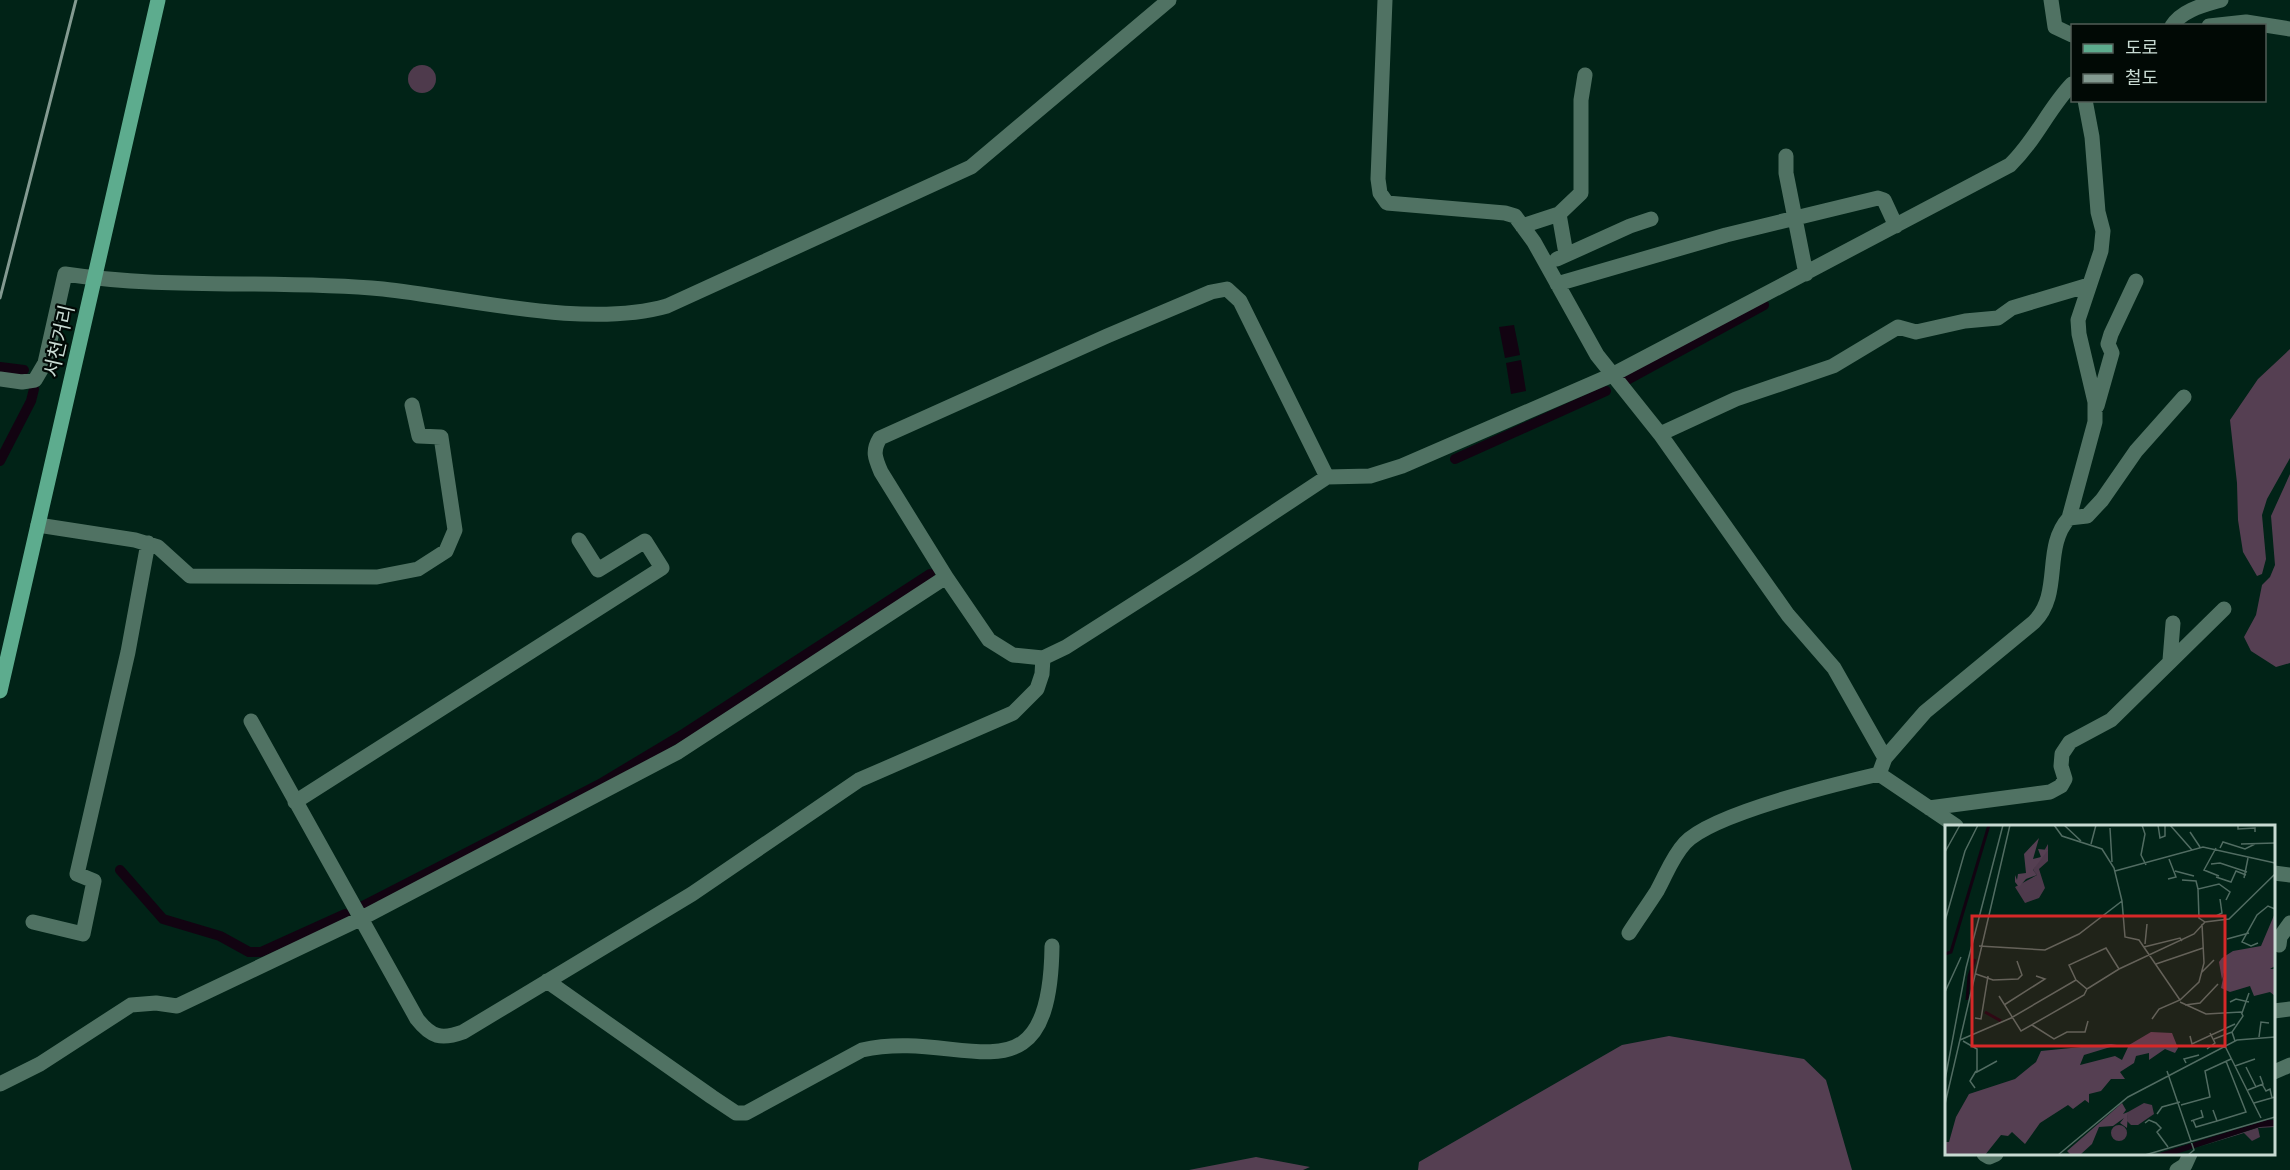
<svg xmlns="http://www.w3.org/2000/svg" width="2290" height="1170" font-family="Arial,'Noto Sans KR',sans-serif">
<rect width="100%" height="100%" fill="#012317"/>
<path fill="#4e3a4c" d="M408 79a14 14 0 1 1 28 0a14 14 0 1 1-28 0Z"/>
<path fill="#553f52" d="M2290,349V458L2267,499L2262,515L2266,559L2262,574L2257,576L2243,552L2238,520L2237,483L2230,420L2258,379Z
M2290,474V663L2276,667L2251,651L2244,637L2256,615L2262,585L2270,577L2275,565L2271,516Z
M1669,1036L1804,1059L1826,1080L1852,1170H1418L1419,1162L1622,1045Z
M1256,1157L1310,1167L1303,1170H1189Z"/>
<path fill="#120311" d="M1514,325L1520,355L1505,358L1499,327Z
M1521,360L1526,391L1511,394L1506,363Z"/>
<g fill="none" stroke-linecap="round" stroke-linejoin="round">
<path stroke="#120311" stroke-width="10" d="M0,367L24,370
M1625,381L1764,305
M1455,459L1606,391
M0,461L31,401L34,389
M120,870L163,919L220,936L249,952H261L345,914
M363,906L600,784L685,733L930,574"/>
<path stroke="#507263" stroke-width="15" d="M1385,0L1378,179L1380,193L1387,203L1505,213L1515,216L1534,242L1597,355L1660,434L1788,615L1834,668L1885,758L1879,774C1836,784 1712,814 1685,843C1672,857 1666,875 1657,891C1648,905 1638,919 1629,933
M2051,0L2055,27L2072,35
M2172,26C2182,10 2204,5 2221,0
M2209,26L2246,22L2290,29
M1786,156V173L1806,274
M1522,226L1559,214
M1566,254L1559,214L1581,193V100L1585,75
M1557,259L1630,226L1651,219
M1557,284L1726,235L1878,198L1884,200L1896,226
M0,379L22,382L35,380L45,363L65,274C170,290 277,279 383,289C467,298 586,329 667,306L971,167L1169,0
M2097,406L2112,353L2108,344L2111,334L2136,281
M1660,434L1736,399L1833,366L1898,327L1916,332L1965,321L1998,318L2012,308L2089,285
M2069,518L2087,516L2102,500L2136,451L2184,397
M38,525L135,540L158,547L190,576L377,577L418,569L446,551L455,530L441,437L419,436L412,405
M946,577L881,472C875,458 872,451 880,438L1107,336L1211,292L1227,289L1240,301L1327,477
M2170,660L2173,623
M251,721L417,1019C431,1037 441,1040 463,1032L692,894L859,780L1013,713L1037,689L1042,674L1043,658
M1885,758L1925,712L2034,622C2063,593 2042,548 2069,518L2095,422V402L2079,334L2078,320L2101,251L2103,231L2098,212L2092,137L2085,100
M1879,774L1956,826
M295,802L662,568L645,541L598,570L579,540
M1929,808L2050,792L2061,786L2065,779L2061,766L2062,754L2070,742L2111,720L2224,609
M2274,873L2290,875
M33,922L83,934L94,881L77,874L128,652L148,543
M2279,945L2280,937L2290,923
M547,981L712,1097L736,1113H746L862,1050C962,1027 1050,1112 1052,946
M2274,1011L2290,1009
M2274,1072L2290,1065
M0,1084L40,1064L131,1005L156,1003L177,1006L360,919L678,752L946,577L989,640L1013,655L1043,658L1066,647L1193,566L1327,477L1370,476L1402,466L1612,375L2010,165C2036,140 2048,109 2072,84
M1984,1154L1989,1157L1996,1154
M2177,1170L2185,1165L2190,1154"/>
<path stroke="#5dac8e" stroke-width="15" d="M0,691L158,0"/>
<path stroke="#839a91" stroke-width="3" d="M0,298L76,0"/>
</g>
<g text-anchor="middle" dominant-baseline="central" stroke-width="4.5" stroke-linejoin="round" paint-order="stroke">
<g font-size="20" fill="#c8dad2" stroke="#010905">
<text transform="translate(59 341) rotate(-77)">서천거리</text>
</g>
</g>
<g transform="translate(1945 825)">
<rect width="330" height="330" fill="#012317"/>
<path d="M103,19V36L94,44L100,63L94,73L80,78L70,62L92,50L88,45ZM199,278L207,280L209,289L193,300H186L182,296L183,287ZM166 308a8 8 0 1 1 16 0a8 8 0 1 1-16 0ZM321,300H325L330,302L313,303L315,312L307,316L299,308L250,323Z" fill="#4e3a4c"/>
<path d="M94,13L88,34L96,32L93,24L103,25L88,45L92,50L81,54L74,62L70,57V50L72,55L73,49L81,48L79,29ZM330,88V141L325,144H330V171L325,167L309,171L305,161L285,167L276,163L280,144L277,155L274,137L277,133L288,126L316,121ZM206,207L227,208L233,223L230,228L220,224L204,235V228L191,231L189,238L175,247L180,254H166L156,266L144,269V278L140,275L128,284L123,280L95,298L80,319L67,307L63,311L56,310L40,330H0V317H4L11,292L24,269L70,254L91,237L96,226L166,219L172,220L139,230L135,240L170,231L177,235L184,220ZM177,278L181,285L178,289L183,287L182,303L175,298L179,293L168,301L154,302L147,319L136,329H125L122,326Z" fill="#553f52"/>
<path d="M322,295H330V301L314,302L228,330H208Z" fill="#120311"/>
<path fill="none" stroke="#120311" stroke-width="3" d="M0,129L6,127L44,0M22,175L24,151L30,134M40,187L56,196"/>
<path fill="none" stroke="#516c62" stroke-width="1.5" d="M119,0L136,16M197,0L200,9L196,30L201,40M213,0L215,13L220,11V0M225,0L247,25M293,0V4L310,3V7M165,3L167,37M245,7L255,22M146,19L151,0M296,19L330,18M271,23L259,45L274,51M275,23L278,17L300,24L310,19M0,27L15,0M266,39L275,38L302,47M170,46L258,22L330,38M230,46L249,51M271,52L286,57L291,46L301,50M299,53L303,33M223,54L231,52L224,34M237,55L251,56L253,64M177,76L180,112L194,115L235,175L214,184L207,194M271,91L277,88L275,74M0,96L20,26L33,0M260,97L254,93L253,64L274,59L285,67L281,75M282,114L304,108M313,118L306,121L297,117L312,90L323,81L330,84M200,119L202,99M34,121L100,125L134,109L177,76L169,43L157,24L117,11L109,0M199,122L235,113L237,116M211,139L258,123M256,148L269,135M31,149L48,155L73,154L77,150L72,136M131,155L124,140L161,123L174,144M0,167L16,132M54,171L76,206L139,170L142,164M235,175L254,157L259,138L257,99M235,177L261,189L296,187L298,191L287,207L290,216M285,177L291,174L304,177M59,180L100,154L91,151M240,180L255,178L273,159M297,188L304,168M30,193L36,194L43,151M87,200L109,214L122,207H140L143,196M245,211L247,219L290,199M314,212L316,197L324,198M269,214L287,207M15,215L66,193L131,155L142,164L174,144L249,109L260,97L284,94L330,49M18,216L32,224V247L52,236M280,221L316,293M262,224L270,218L265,208M241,238L239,234L254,230M290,241L310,234M301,242L311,262M222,246L249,325L243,330M0,255L21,143L58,0M317,259L321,266L325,264L327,273M30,263L25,256L31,246M303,265L318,259L315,251M309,278L330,272M0,279L65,0M236,280L265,272L260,246L286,234M212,289L217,282L235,277M248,295L251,302L272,296L268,285M246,296L258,292L256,285M272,296L301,287L281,236M200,298L204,295L211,298L216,303L212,307L223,322M113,330L183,272L292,215L330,212M200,330L330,292"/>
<path fill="#d62828" fill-opacity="0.15" stroke="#d62828" stroke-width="3" d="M27,91H280V221H27Z"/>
<rect width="330" height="330" fill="none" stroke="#c8dad2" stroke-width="3"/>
</g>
<rect x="2071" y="24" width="195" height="78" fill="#010905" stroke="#515d57" stroke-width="1.5"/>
<rect x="2083" y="44" width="30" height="9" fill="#5dac8e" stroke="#515d57" stroke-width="1.5"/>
<text x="2125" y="54" font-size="18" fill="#c8dad2">도로</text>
<rect x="2083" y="74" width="30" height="9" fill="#839a91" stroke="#515d57" stroke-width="1.5"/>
<text x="2125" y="84" font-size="18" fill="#c8dad2">철도</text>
</svg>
